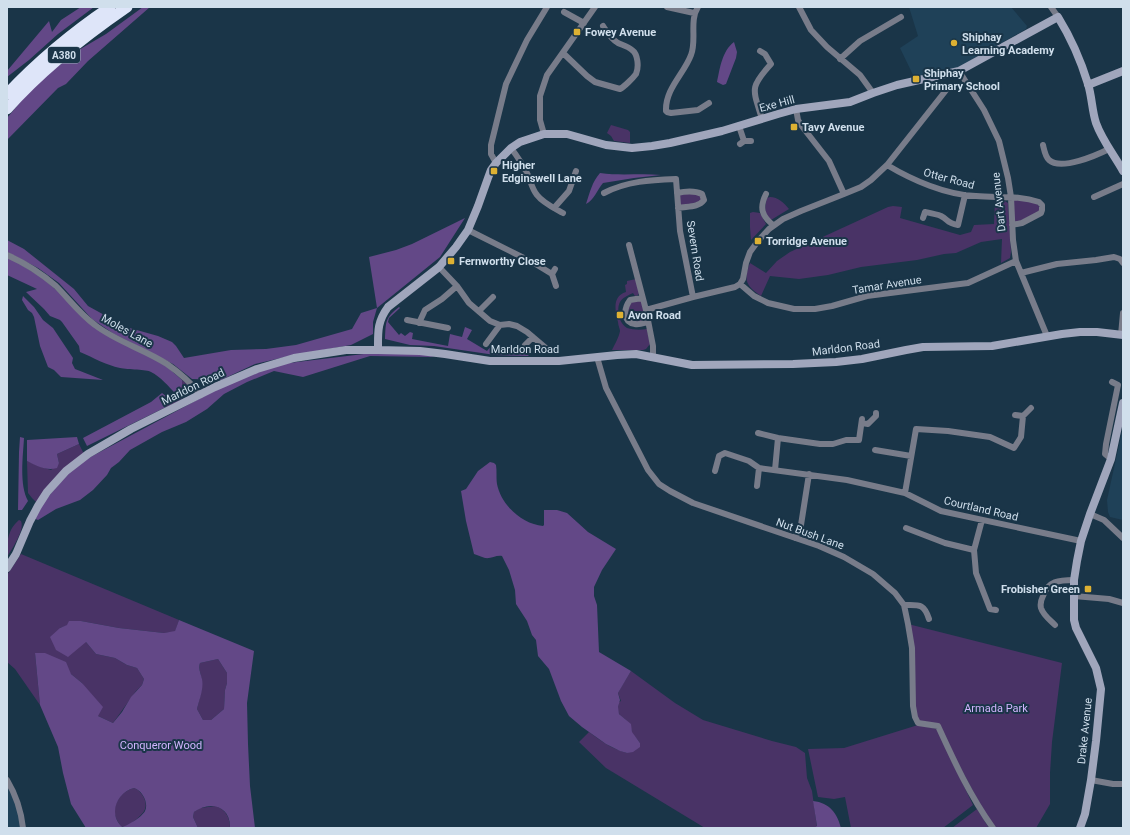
<svg xmlns="http://www.w3.org/2000/svg" width="1130" height="835" font-family="Roboto,sans-serif">
<rect width="100%" height="100%" fill="#1a3548"/>
<path fill="#1f4158" d="M909,7H1011L1027,26L1026,29L958,68L929,73L928,71L925,72V74L914,77L900,48L918,36Z
M1123,427V520L1110,517L1108,512L1107,500Z
M7,783L17,805L21,828H7Z"/>
<path fill="#493366" d="M611,125L628,130L630,132V143L614,141L611,136L607,133Z
M698,191L704,200L678,208L677,193Z
M770,197C778,197 784,203 789,209L771,220C763,214 765,206 767,198Z
M1011,197L1034,200L1042,210L1012,225Z
M995,199L1003,200L1008,203L1011,252L1010,258L1001,263L1002,239L981,242L956,253L944,254L917,260L861,267L828,275L799,279L770,276L761,296C746,286 743,280 750,263L766,273L777,261L790,252L888,207L893,206L902,207L900,218L960,235L971,232L974,225L994,224Z
M753,212L760,213L766,224L751,240L750,227V213Z
M636,279L639,293L638,295L635,296L633,293C629,295 623,297 620,302C616,310 619,323 627,328C634,330 640,330 647,329L650,344L646,349L643,350H612C615,344 619,337 620,331C620,329 618,325 618,322C615,311 612,296 626,292L625,285L627,284V281Z
M642,298L648,322H629L626,304Z
M182,380L188,385L190,390L189,393L177,402L164,408C171,400 182,392 182,380Z
M79,444L84,454L36,502L32,498L28,493L27,461L41,467L51,470L59,463L57,454Z
M19,520L21,521C25,530 12,549 7,557C7,543 7,530 19,520Z
M21,554L179,620L175,632L164,633L119,628L81,621L60,628L86,642L96,654L115,658L127,665L137,668L144,679L142,685L136,691L113,723L98,716L82,683L71,674L35,653L40,705L15,669L7,662V575Z
M908,624L1062,663L1052,742L1050,773V804L1036,828H993L938,726L918,723L915,717Z
M218,659L227,673V683L225,690L224,709L211,720H203L197,709C199,700 202,692 202,683C202,676 198,670 200,663Z
M631,671L675,703L703,720L772,741L796,747L805,753L807,778L812,791L817,827L814,828H705L606,768L579,742L589,732C601,741 612,749 627,753L640,743C638,740 634,736 632,733C631,729 631,727 629,724C623,714 615,718 619,702L621,701L618,693L620,689Z
M918,725L937,729L973,805L943,828H851L845,797L834,799L818,797L808,749L844,748Z
M134,788C142,791 149,803 144,811C143,814 131,824 128,826C126,826 123,827 121,827C120,824 117,821 116,818C111,805 121,791 134,788Z
M216,806C226,810 230,818 230,828H198L193,817L194,812L200,808Z
M977,809L989,828H952Z"/>
<path fill="#634887" fill-rule="evenodd" d="M81,7H94L58,34L29,60L7,77V71L49,21L52,32L61,20Z
M143,7H150L88,61L66,84L58,88L7,140V118L27,94L46,76L77,51L106,34Z
M734,42L737,52L736,58L726,84L723,85L717,82C720,68 722,51 734,42Z
M600,173C621,176 641,173 661,175L634,178L603,183C597,190 594,200 586,204C590,192 592,182 600,173Z
M465,218L440,257L377,308L373,322V334L351,345L294,355L255,364L221,380L192,379L173,364L114,334L92,319L59,283L38,268L7,252V240L24,249L74,289L88,306L126,327L158,336L172,342L176,346L184,358L231,350L266,349L296,345L352,329L361,313L377,308L369,257L396,250L412,244Z
M7,257L15,261L41,277L62,295L81,315L166,366L182,380V386L176,394C168,386 161,377 151,372C147,369 128,370 120,368C106,365 94,358 80,352L79,346L62,322L60,320L50,316L44,309L26,292L37,289L7,275Z
M23,296L34,307L43,320L53,328L73,358L72,363L75,369L103,380L61,377L54,370L48,367L40,346L34,317L32,313L28,310L22,300Z
M399,307L400,308L389,318L388,322L399,335L401,333L405,336L410,332L413,333L412,339L448,346L450,334L462,337L465,327L472,330L467,339L487,351L492,345L501,352L507,345L515,352L517,351L519,352L521,349L529,356L495,355L434,346L410,345L385,339C386,321 385,318 399,307Z
M372,353L422,354L435,357L370,356L303,377L274,371L247,382L224,394L207,409L186,422L162,432L130,450L119,462L111,468L107,475L93,490L80,500L56,509L38,520L33,518C48,496 62,478 83,461L214,391L268,367L289,363Z
M162,393L171,400L164,408L87,446L83,438L151,402Z
M20,437L24,438C23,456 19,485 28,501L22,510H18L19,452Z
M77,437L79,444L57,454L59,463L57,468C46,471 37,466 27,461V440Z
M490,462L494,463L496,465C497,471 496,477 497,484C501,505 522,524 543,526L544,525V510H557L567,513L588,532L616,549L602,570L594,587V596L597,605L599,652L631,671L618,693L620,700L618,707L619,714L631,724L632,732L640,743V747L633,752L627,753L620,751L606,744L582,727L569,716L561,701L549,669L538,656L536,640L532,635L527,621L516,604L515,590L509,570L502,556C496,555 491,559 485,558C481,557 478,555 474,554L466,521L461,491L466,489L478,471Z
M179,620L254,651L247,703L248,744L250,786L255,828H230C231,806 210,800 194,812L193,817L198,828H86L71,804L63,773L58,747L40,705L35,653H45L66,662L71,674L82,683L103,707L98,716L113,723L122,712L131,697L142,685L144,679L137,668L127,665L115,658L96,654L86,642L68,657L56,650L50,637L60,628L67,625L69,621H81L119,628L164,633L175,631ZM218,659L227,673V683L225,690L224,709L211,720H203L197,709C199,700 204,689 202,679C201,674 198,669 200,663ZM134,788C142,790 149,803 145,811C142,817 127,826 122,827C120,825 117,821 116,818C112,805 121,791 134,788Z
M813,801C830,803 837,813 841,828H814L817,826Z"/>
<g fill="none" stroke-linecap="round" stroke-linejoin="round">
<path stroke="#787c8a" stroke-width="6" d="M667,7L694,13
M698,7C689,21 697,40 691,55C684,74 665,89 666,111L667,112L671,113L698,110L709,103
M799,7L811,30L827,47L860,75L873,93
M1051,7L1058,17
M564,12L584,23
M760,51L765,54L771,64C749,88 753,89 762,119
M563,53L587,76L595,82L620,89C624,87 633,78 636,74C639,67 638,54 632,50C628,46 622,45 618,43C611,39 607,32 603,26
M840,59L860,41L901,17
M959,71L984,110L999,141L1008,178L1011,197L1013,240L1016,261L1021,273L1047,336
M796,109L798,120L801,125L829,161L844,194
M739,126L744,141
M544,134L540,120V96L547,75L595,7
M740,144L744,141H751
M1043,145C1044,149 1045,156 1049,160C1061,171 1097,155 1109,149
M511,148C517,156 523,165 528,175C531,182 532,189 537,195C543,203 554,208 563,213
M496,163L491,154V145L506,84L527,40L547,7
M887,165C912,180 946,195 976,196C997,198 1018,195 1039,202L1042,205V210L1041,213L1022,223L1012,225
M604,193C627,181 651,180 676,179L680,231L693,297
M677,193C686,191 694,190 702,194L704,200C698,208 687,206 678,208
M766,194C759,208 762,216 773,225
M1094,197L1123,184
M554,208L569,191L576,171
M923,218L925,212C930,213 936,214 941,216C949,220 946,223 958,225L965,195
M468,230L534,263L552,274L555,269
M629,245L646,310L653,346V357
M7,255C25,263 41,273 56,286C69,299 80,314 95,325C117,342 144,349 167,364C180,373 191,383 201,395
M439,267L457,286L469,303L490,321L500,325L509,324L517,326L527,332L547,349
M1021,273L1057,264L1096,260L1114,257L1120,259L1123,263
M552,274L556,286
M740,284L754,296L768,303L794,309H815L832,306L867,296L968,283L1016,261
M642,298L630,300C624,308 622,322 635,324C639,325 644,323 648,322
M646,310L693,297L735,287L740,284L743,279L746,263L750,252L758,241L769,229L783,219L801,211L844,194L861,187L871,180L887,165L947,89
M479,311L493,297
M407,320L448,328
M419,323L425,310L442,299L457,286
M1121,335L1123,313
M486,344L500,325
M525,345L533,337
M597,357L606,388L648,470L659,484L670,491L693,503L819,546L844,557L873,574L895,593L904,605L908,624L912,648L913,706L915,717L918,723L938,726C954,761 970,796 993,828
M1015,415L1023,416L1031,408
M862,423L868,424L876,416V413
M758,433L778,438L820,444H833L846,440H859L862,419
M875,450L911,456
M1111,459L1105,454L1106,444L1118,385L1112,382
M775,470L778,438
M715,471L719,456L725,453L749,461L759,468L847,480L905,493L941,511L1081,541
M757,486L759,468
M905,493L916,429L948,431L990,437L1014,448L1021,437L1023,416
M1090,514L1104,520L1123,538
M982,520L974,550L976,573L990,609L996,610
M906,528L945,543L974,550
M795,538L801,525L809,474
M1074,596L1109,599L1123,603
M904,605C919,605 924,603 929,619
M1055,625C1051,621 1043,615 1041,608C1040,604 1041,600 1043,596C1048,581 1059,580 1074,580
M7,780C16,795 21,810 23,828
M1091,780L1113,784H1123"/>
<path stroke="#a0a6bc" stroke-width="8" d="M1088,85L1123,71
M378,350C378,332 377,322 388,307L439,267L456,247L468,230L478,206L488,178L491,170L496,163L511,148L520,142L544,134H567L606,145L632,148L652,146L670,143L722,131L778,114L796,109L850,102L873,93L897,85L959,71L1058,17C1071,38 1081,61 1088,84C1092,97 1092,111 1096,123C1102,140 1114,155 1123,171
M7,568L16,554L30,521L38,506L47,492L66,471L88,454L131,429L215,387L257,369L294,358L346,350H378L420,351L445,354L490,361H559L617,355L636,354L692,365L793,364L836,362L862,359L906,350L923,347L992,346L1062,334L1080,332H1097L1123,335
M1080,828L1085,814L1091,780L1096,741L1101,689L1096,668L1076,628L1074,620V580L1077,561L1081,541L1090,514L1111,459L1123,403"/>
<path stroke="#dee5f9" stroke-width="11" d="M7,94C38,61 73,32 110,7
M7,109C41,70 85,36 127,7"/>
</g>
<g fill="#ddb133" stroke="#1a3548" stroke-width="1.5">
<rect x="573" y="28" width="8" height="8" rx="2"/>
<circle cx="954" cy="43" r="4"/>
<rect x="912" y="75" width="8" height="8" rx="2"/>
<rect x="790" y="123" width="8" height="8" rx="2"/>
<rect x="490" y="167" width="8" height="8" rx="2"/>
<rect x="754" y="237" width="8" height="8" rx="2"/>
<rect x="447" y="257" width="8" height="8" rx="2"/>
<rect x="616" y="311" width="8" height="8" rx="2"/>
<rect x="1084" y="585" width="8" height="8" rx="2"/>
</g>
<g text-anchor="middle" dominant-baseline="central" stroke-width="4" stroke-linejoin="round" paint-order="stroke">
<rect fill="#1a3548" stroke="#99acbb" stroke-width="1" x="48" y="47" width="32" height="16" rx="3"/>
<g font-size="10" font-weight="bold" fill="#d0dfec">
<text x="64" y="55">A380</text>
</g>
<g font-size="11" font-weight="bold" fill="#d0dfec" stroke="#1a3548" text-anchor="start">
<text x="585" y="32">Fowey Avenue</text>
<text x="962" y="37">Shiphay<tspan x="962" dy="13">Learning Academy</tspan></text>
<text x="924" y="73">Shiphay<tspan x="924" dy="13">Primary School</tspan></text>
<text x="802" y="127">Tavy Avenue</text>
<text x="502" y="165">Higher<tspan x="502" dy="13">Edginswell Lane</tspan></text>
<text x="766" y="241">Torridge Avenue</text>
<text x="459" y="261">Fernworthy Close</text>
<text x="628" y="315">Avon Road</text>
<text x="1080" y="589" text-anchor="end">Frobisher Green</text>
</g>
<g font-size="11" fill="#d0dfec" stroke="#1a3548">
<text transform="translate(777 104) rotate(-15)">Exe Hill</text>
<text transform="translate(949 179) rotate(15)">Otter Road</text>
<text transform="translate(999 202) rotate(-96)">Dart Avenue</text>
<text transform="translate(695 251) rotate(81)">Severn Road</text>
<text transform="translate(887 285) rotate(-9)">Tamar Avenue</text>
<text transform="translate(127 331) rotate(29)">Moles Lane</text>
<text transform="translate(846 348) rotate(-7)">Marldon Road</text>
<text x="525" y="349">Marldon Road</text>
<text transform="translate(193 387) rotate(-26)">Marldon Road</text>
<text transform="translate(981 509) rotate(13)">Courtland Road</text>
<text transform="translate(810 534) rotate(20)">Nut Bush Lane</text>
<text transform="translate(1085 731) rotate(-84)">Drake Avenue</text>
</g>
<g font-size="11" fill="#d1b4fd" stroke="#1a3548">
<text x="996" y="708">Armada Park</text>
<text x="161" y="745">Conqueror Wood</text>
</g>
</g>
<rect width="1130" height="835" fill="none" stroke="#d0dfec" stroke-width="16"/>
</svg>
